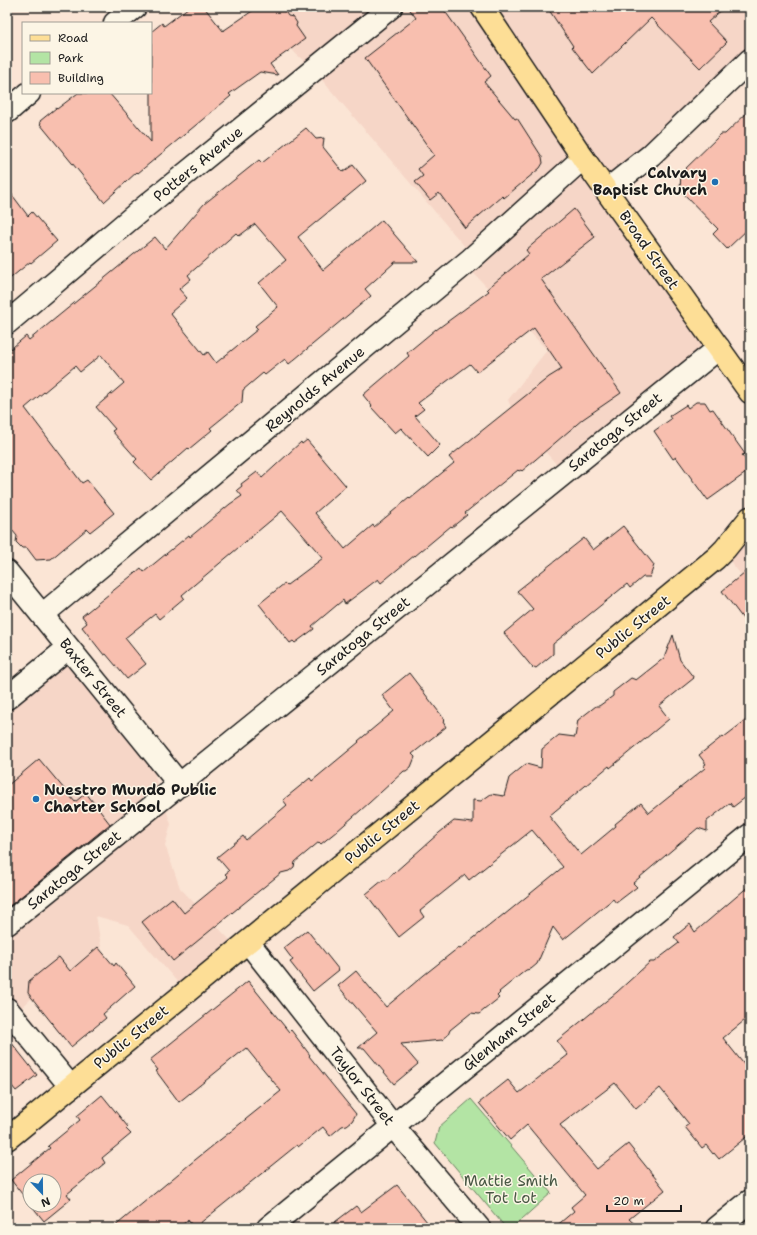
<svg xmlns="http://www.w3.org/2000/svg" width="757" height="1235" font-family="'Shantell Sans',sans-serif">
<rect width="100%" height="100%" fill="#fbe5d5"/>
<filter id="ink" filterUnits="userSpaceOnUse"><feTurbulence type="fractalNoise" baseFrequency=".025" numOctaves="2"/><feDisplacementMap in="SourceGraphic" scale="8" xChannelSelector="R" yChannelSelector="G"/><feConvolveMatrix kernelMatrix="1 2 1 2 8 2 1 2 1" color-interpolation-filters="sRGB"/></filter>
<g filter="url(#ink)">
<path fill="#f6d6c7" d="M256,7H750V58L622,191L715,325L721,339L557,465L526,430L519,426L508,400L547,350L460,259L463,255L466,248L310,66L296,54Z
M750,515V585L717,546Z
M61,645L156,762L155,777L171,824L165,845L180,888L230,940L229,944L180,985L128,925L96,916L102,952L55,978L15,1013L7,1009V688Z"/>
<path fill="#b3e4a4" stroke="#688060" d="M471,1099L551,1193L512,1228H506L435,1143L439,1127Z"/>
<path fill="#f8bfaf" stroke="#1c1c1c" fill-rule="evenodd" d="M189,7H204L223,31L258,7H282L288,16L293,17L297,23L296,26L305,39L270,64L278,75L260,72L229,94L231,96L138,173L137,172L104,202L40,124L41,123L40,121L56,108L57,109L78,93H109L151,142V32L162,23L164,26Z
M408,7H442L491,76L484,82L515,119L517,118L542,157L543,163L540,168L504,198L502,196L465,228L439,193L430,200L415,182L423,176L418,169L434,155L365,58L416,18Z
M547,7H725L708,22L727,42L700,68L651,18L593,74L572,47L573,46Z
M750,110V227L727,249L713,234L718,229L680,190L681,173L721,134H725Z
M306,128L316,139L324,138L323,147L343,172L353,165L366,181L298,237L323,270L382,220L418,262H395L365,289L371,296L289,364L285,359L265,375L263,373L243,390L242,402L210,428L212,430L189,449L188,448L151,480L134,462L137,459L112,431L115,429L96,407L124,383L101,355L80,372L75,366L25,408L82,483L87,480L114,513L90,532L87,529L51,559L36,560L27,548H22L16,542L17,536L7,524V352L26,336L29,340L155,237L165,249L204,204L259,160L262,163ZM255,224L286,260L259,283L278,307L255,326L258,329L216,363L208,352L204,355L170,313L187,298L179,289L191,279L188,275L236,233L239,236Z
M7,188L28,216L32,212L57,241L31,263L30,262L7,281Z
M574,209L595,237L541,279L621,393L583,419L522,471L521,470L519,471L518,470L465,513L467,515L452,527L451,526L415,556V555L381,583L378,579L345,604L343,600L312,626L314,629L295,643L293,641L290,643L259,604L285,583L287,585L323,558L282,511L182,595L184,598L159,619L155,614L125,638L146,664L127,679L106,654L104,655L82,627L87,623L82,616L141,568L144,572L189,535L190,537L230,504L242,496L237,490L242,486L241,484L257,472L262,478L301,442L302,444L307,440L346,486L315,513L345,549L373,525L374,527L409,498L410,499L454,463L449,457L549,377L562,369L534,328L477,372L470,364L418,403L424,409L415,416L440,445L428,457L401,428L395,433L371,407L372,406L363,395L409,356L407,353L436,329V330L489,291L487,289L529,254L526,250Z
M696,402H705L710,410L713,409L745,454L742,455L750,465V470L708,500L705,496V497L676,457L673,459L654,431L671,419L669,416L686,405L688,408Z
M623,526L654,565L650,577H643L630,588L627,584L553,644V654L536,668L534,667L533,668L504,633L533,609L517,591L584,538L593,550Z
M750,568V628L722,591Z
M673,635L680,660L694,678L659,706L669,719L610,768L609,766L549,816L581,855L616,826L615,824L641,803L649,813L705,768L703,766L706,764L699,755L723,736L724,737L750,717V794L733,807L730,803L707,821V831L698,828L633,883L637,887L616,903L613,899L563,940L553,927L537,964L531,969L526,970L499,992L500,993L497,996L499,998L479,1014L471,1013L450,1030L448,1035L442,1040L401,1044L418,1064L394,1084L364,1048H358L377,1032L338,986L356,971L386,1007L424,975L458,948L460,949L504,914V915L563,867L532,830L469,880L465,875L420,911L424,917L399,937L366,894L383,880H386L439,833L454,821L473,823V800L481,801L491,794L504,796L509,778L526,764L541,768L542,749L559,735L575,737L578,720L596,706H599L613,696V692L631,678L636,680L664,658Z
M409,673L445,720L443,722L446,727L412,754L415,757L411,767L406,771H404L369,803L337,831L321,844L319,842L295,862L294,867L289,871L281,873L173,961L142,922L172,898L184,913L228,877L225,874L229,871L217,857L243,836L246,840L287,805L283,800L310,778L312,781L359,742L358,741L394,711L382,695Z
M39,759L75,802L86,793L110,824L7,908V786Z
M750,885V1016L723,1038L750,1072V1134L719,1159L714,1153L713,1154L706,1145L702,1148L685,1127L689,1124L660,1088L636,1109L615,1083L560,1125L597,1169L628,1144L665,1190L629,1219L639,1228H554L574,1211L571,1207L585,1195L527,1125L510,1140L479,1103L508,1080L519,1093L568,1055L557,1041L617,992L650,962H654L679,943L674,937L690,924L695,932Z
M307,930L339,970L313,991L290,962L293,960L284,948Z
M98,947L114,966L116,963L135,986L103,1014L106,1018L71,1047L28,993L29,981L59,957L70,971Z
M248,981L289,1032L291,1030L310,1055L309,1056L356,1114L352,1121L347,1125L342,1126L330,1136L323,1127L298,1147L297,1145L194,1228L188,1220L178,1228H113L190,1164L281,1091L246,1048L179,1102L156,1071L158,1070L150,1060Z
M7,1037L37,1075L16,1091L7,1080Z
M102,1095L128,1127L126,1129L131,1134L102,1158L105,1163L67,1194L71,1199L44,1221L31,1205H54V1181H30V1204L11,1180L50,1148L48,1146L80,1120L77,1116Z
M397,1185L432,1228H327L356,1206L361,1212Z"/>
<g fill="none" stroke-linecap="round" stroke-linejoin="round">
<g stroke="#1c1c1c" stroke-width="25">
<path id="minor" d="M115,23L135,7
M7,112L29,93
M607,190L651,155L750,60
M7,323L141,210L391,7
M7,572L180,785
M42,615L471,259L583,158
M7,698L68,648
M7,924L719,348
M248,942L393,1126L479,1228
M7,1009L71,1087
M268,1228L750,835
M717,1228L750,1201"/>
</g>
<g stroke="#1c1c1c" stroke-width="25">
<path id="major" d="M482,7L583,158L750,392
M7,1139L716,558L725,549L750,518"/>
</g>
<use href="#minor" stroke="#fcf5e5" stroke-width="22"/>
<use href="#major" stroke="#fdde96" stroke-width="22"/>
</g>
</g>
<g fill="#1f6fb2" stroke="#fcf5e5" stroke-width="1.5">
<circle cx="715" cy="182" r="4"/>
<circle cx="36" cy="799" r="4"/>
</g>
<g text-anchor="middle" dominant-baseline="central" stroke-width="3" stroke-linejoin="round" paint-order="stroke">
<g font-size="15" fill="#1c1c1c" stroke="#fcf5e5">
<text transform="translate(198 164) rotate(-39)">Potters Avenue</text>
<text transform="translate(649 250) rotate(55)">Broad Street</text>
<text transform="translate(315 389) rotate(-40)">Reynolds Avenue</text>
<text transform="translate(615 432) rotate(-39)">Saratoga Street</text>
<text transform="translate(633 627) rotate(-39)">Public Street</text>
<text transform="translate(363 636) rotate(-39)">Saratoga Street</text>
<text transform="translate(93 678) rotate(51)">Baxter Street</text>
<text transform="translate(382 832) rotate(-39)">Public Street</text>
<text transform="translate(74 870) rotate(-39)">Saratoga Street</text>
<text transform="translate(509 1032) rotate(-39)">Glenham Street</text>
<text transform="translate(131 1037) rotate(-39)">Public Street</text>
<text transform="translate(362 1086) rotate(52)">Taylor Street</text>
</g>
<g font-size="15" font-weight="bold" fill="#1c1c1c" stroke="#fcf5e5" text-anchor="end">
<text x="707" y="173">Calvary<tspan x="707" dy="17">Baptist Church</tspan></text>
<text x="44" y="790" text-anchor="start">Nuestro Mundo Public<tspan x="44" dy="17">Charter School</tspan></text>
</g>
<g font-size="15" fill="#495845" stroke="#fcf5e5">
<text x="511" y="1181">Mattie Smith<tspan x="511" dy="17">Tot Lot</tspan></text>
</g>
</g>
<rect width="757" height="1235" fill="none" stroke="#fcf5e5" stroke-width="24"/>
<rect x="12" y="12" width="733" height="1211" fill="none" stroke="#1c1c1c" stroke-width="1.5" filter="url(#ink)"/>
<rect x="22" y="22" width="130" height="72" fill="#fcf5e5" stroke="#a29e95"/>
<rect x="30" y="35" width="20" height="6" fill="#fdde96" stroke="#a29e95"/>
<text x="58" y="42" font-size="12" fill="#1c1c1c">Road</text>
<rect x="30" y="52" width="20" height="12" fill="#b3e4a4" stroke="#a29e95"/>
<text x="58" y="62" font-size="12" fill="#1c1c1c">Park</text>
<rect x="30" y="72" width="20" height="12" fill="#f8bfaf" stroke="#a29e95"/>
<text x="58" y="82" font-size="12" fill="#1c1c1c">Building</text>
<g transform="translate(42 1193) rotate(158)"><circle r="19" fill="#fcf5e5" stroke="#a29e95"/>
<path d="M0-3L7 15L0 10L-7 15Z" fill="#1f6fb2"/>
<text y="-6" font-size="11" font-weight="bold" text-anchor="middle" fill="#1c1c1c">N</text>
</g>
<path d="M607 1205v6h74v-6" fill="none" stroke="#1c1c1c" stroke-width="2"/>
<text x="613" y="1205" font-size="12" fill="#1c1c1c" stroke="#fcf5e5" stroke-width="3" paint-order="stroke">20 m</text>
</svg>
